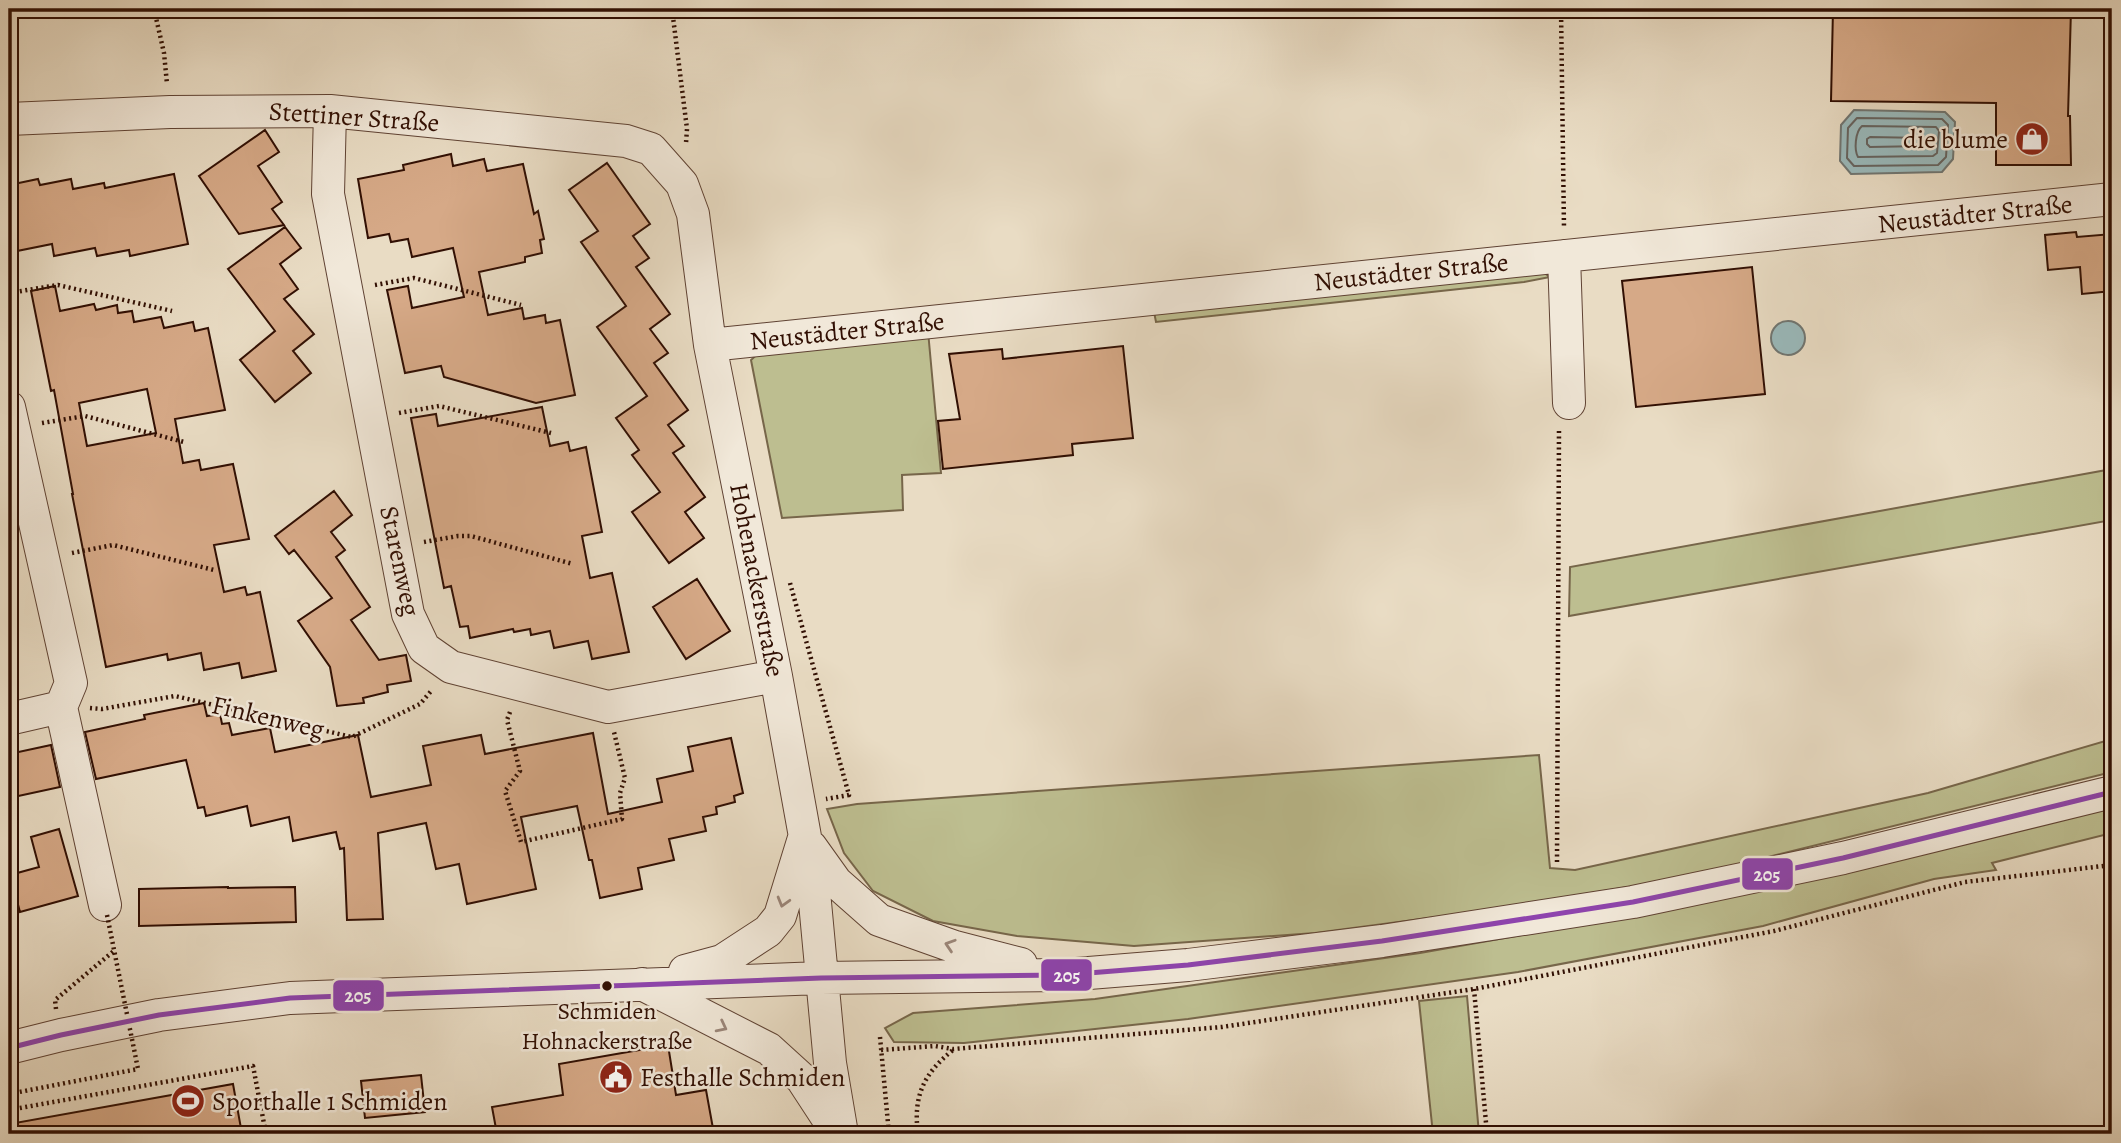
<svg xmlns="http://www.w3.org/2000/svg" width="2121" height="1143" font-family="Alegreya,serif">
<rect width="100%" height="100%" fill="#e9dcc4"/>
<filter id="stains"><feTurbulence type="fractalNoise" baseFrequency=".00286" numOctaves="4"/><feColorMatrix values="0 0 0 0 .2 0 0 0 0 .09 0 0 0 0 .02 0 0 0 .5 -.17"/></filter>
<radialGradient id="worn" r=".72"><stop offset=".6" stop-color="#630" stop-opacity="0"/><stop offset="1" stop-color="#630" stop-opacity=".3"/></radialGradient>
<path fill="#bdbe90" stroke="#77664a" stroke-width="2" d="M1534,266L1550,277L1524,282L1156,322L1153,307Z
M928,331L941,473L902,475L903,510L782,518L751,360L765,347Z
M2112,469V520L1569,616L1570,567Z
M2112,739V772L1683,878L1482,911L1315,933L1134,946L1017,936L933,921L873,891L844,853L827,809L857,804L1539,755L1550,868L1575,870L1928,793Z
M2112,804V833L1992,863L1996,870L1934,879L1763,926L1518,972L1188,1019L964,1043L894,1042L885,1028L913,1013L1095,999L1420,953L1698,904Z
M1467,996L1479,1134H1433L1419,1001Z"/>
<path fill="#9ababc" stroke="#707672" stroke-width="2" d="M1854,110L1945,112L1955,122L1953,159L1942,172L1851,174L1840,161L1841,125Z
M1771 338a17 17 0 1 1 34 0a17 17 0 1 1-34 0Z"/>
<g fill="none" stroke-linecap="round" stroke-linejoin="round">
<path stroke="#666460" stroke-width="2" d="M1857,118L1942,119L1948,125L1946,157L1938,165L1854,166L1847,158L1848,128Z
M1862,126L1936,127L1939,131L1937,153L1933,156L1858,157C1854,150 1855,132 1862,126Z
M1870,137L1924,138L1927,143L1924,146L1870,147L1867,144V139Z"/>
</g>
<path fill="#d6a987" stroke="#310f03" stroke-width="2" fill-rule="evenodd" d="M1833,9H2071L2068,116H2070L2071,165H1996V103L1831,101Z
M265,130L279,152L258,166L282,202L272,209L284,225L239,234L199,176Z
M451,154L453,166L484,159L487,171L523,164L534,214L538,211L544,239L540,240L542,253L525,257V262L479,272L488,315L522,308L524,319L545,315L546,323L560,320L575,395L536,403L444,377L441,366L405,373L387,290L408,286L412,308L464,297L453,248L412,257L408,239L391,242L389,234L368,238L358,179L404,170L403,165Z
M607,163L650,224L633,236L649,258L636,267L670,314L650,329L668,353L654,363L688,410L668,425L684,446L673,453L705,497L685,512L704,538L669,563L632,512L660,492L632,455L639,450L616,418L647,396L597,327L626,306L581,242L598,231L569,190Z
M174,174L188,244L130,256L129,250L97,256L95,248L54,256L52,244L17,251L9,210V185L38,179L40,185L71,179L73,189L104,183L105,188Z
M285,227L301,248L280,264L298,289L284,299L314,334L293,351L311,373L275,402L240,360L275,331L228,269Z
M2076,232L2077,237L2112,234V291L2082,294L2080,267L2048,270L2045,235Z
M1752,267L1765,394L1636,407L1622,281Z
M55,286L60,311L94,304L96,310L117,305L118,313L132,311L134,322L161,317L164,328L193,322L195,331L208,328L225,410L175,419L183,463L199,460L201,470L233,464L249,539L214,545L224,592L245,587L247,595L260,592L276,671L242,678L239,663L204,670L201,653L168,660L167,654L106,667L72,494H73L54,390L51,391L31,291ZM147,389L156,433L87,446L79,403Z
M1123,346L1133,438L1072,444L1073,455L943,469L938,421L960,419L949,354L1002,349L1003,359Z
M542,407L550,446L568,442L570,451L586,447L602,532L582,536L590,578L612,573L629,652L592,659L588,641L554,648L550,631L531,635L530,629L514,632L513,629L470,638L468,626L460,627L451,586L444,588L411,418L436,414L438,426Z
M334,491L352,515L331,532L345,550L336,557L370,607L351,620L379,660L406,655L411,681L387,685L388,692L363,698L364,703L337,706L330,667L298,621L332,598L294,550L289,554L275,536Z
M697,579L730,631L686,659L653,607Z
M204,703L207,716L220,714L222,724L229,723L232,735L270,728L275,752L358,735L371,797L431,785L423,746L481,735L485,754L593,733L608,814L662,802L657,779L693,771L688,747L731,738L743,793L734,796L735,802L716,807L717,814L703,817L706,831L669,839L674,860L638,868L642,889L600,898L592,860H589L577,806L521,817L536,889L467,904L459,864L436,869L426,823L378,833L383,919L347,920L344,848L340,849L336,832L293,841L289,817L251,826L247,806L206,816L204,807L198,808L186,760L96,779L85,732L145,719L144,715Z
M51,745L60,787L9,798V754Z
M59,829L78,896L20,912L10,875L39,867L31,837Z
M228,887V888L295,887L296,922L139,926V889Z
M668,1045L676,1095L706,1090L714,1134H497L492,1107L563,1095L559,1064Z
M421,1075L425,1112L365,1118L361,1081Z
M233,1084L242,1134H16L15,1123Z"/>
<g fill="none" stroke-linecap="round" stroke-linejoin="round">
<g stroke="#5f4233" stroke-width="34">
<path id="minor" d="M330,111L328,194L408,614L424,648L451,667L608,707L776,676
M9,119L170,112L330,111L626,141L651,149L682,184L693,214L710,345L776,676L813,881L830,1063L842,1134
M1564,256L1569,403
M710,345L2112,199
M9,407L71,683L61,707L105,905
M9,719L61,707
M811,847L836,882L879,920L955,947L1021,964
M685,971L722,961L768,931L780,916L804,838
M642,984L769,1049L802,1079L836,1131
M9,1048L61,1035L159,1015L290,998L821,978L1064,975L1188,965L1382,941L1633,902L1843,858L2112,792"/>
</g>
<path stroke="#310f03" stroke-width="4.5" stroke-dasharray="2 3.5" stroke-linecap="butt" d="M154,9L164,53L167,84
M672,9L687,129L686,143
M1561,9L1564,228
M375,285L414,278L521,305
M9,293L58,285L172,311
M399,413L439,406L551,433
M42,423L85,416L184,442
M424,542L458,536H471L573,564
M72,553L113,545L214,570
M790,583L849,795L826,799
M90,708L102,709L175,696L352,737L420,704L432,690
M510,712L507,720L520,771L505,791L521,842L622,819L620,793L625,778L614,732
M1557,862L1559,428
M1474,989L1487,1134
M56,1009L55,1000L115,950
M880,1037L889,1134
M881,1050L935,1046L953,1049L1222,1027L1474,989L1774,931L1965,882L2112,865
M9,1094L138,1069
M9,1110L253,1066L266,1134
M918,1134C913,1097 923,1074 953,1050"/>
<use href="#minor" stroke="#f1e8d9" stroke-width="32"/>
<path stroke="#310f03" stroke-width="4.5" stroke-dasharray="2 3.5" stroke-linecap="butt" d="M107,915L138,1069"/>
<g stroke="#f1e8d9" stroke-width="10">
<path id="bus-1" d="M9,1048L61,1035L159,1015L290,998L821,978L1064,975L1188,965L1382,941L1633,902L1843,858L2112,792"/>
</g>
<use href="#bus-1" stroke="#8e44ad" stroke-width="5"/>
</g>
<defs><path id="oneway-chevron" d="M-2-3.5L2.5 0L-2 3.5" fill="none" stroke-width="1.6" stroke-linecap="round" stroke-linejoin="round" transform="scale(1.75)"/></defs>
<g stroke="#9b8679">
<use href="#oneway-chevron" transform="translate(783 902) rotate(106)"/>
<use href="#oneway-chevron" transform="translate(950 945) rotate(-162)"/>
<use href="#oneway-chevron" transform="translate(722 1027) rotate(27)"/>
</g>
<defs>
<g id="shop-disc" transform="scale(1.75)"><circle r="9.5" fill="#8f2418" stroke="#f1e8d9"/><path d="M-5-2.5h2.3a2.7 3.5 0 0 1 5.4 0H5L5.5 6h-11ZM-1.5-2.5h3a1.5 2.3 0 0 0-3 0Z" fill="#fff"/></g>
<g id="civic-disc" transform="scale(1.75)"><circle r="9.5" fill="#8f2418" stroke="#f1e8d9"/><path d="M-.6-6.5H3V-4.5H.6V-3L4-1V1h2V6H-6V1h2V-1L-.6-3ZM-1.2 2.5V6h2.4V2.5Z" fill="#fff"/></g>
<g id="stadium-disc" transform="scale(1.75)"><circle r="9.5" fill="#8f2418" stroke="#f1e8d9"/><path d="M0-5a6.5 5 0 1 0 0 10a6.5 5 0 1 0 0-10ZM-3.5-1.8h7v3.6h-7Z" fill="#fff"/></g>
</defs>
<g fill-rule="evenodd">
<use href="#shop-disc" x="2032" y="139"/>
<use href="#civic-disc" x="616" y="1077"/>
<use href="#stadium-disc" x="188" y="1101"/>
</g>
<circle fill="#310f03" stroke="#f1e8d9" stroke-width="2.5" cx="607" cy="986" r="6"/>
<g text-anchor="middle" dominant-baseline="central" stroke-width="5" stroke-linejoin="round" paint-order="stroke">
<g font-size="24" fill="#310f03" stroke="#f1e8d9">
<text x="607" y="1011">Schmiden<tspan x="607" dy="30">Hohnackerstraße</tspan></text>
</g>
<g font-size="26" fill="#310f03" stroke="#f1e8d9">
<text transform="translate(354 117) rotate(4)">Stettiner Straße</text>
<text transform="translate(1975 214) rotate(-6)">Neustädter Straße</text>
<text transform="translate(1411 272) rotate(-6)">Neustädter Straße</text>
<text transform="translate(847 331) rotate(-6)">Neustädter Straße</text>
<text transform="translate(400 561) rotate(78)">Starenweg</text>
<text transform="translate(757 580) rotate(79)">Hohenackerstraße</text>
<text transform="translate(268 717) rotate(13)">Finkenweg</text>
</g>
<g font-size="26" fill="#310f03" stroke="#f1e8d9" text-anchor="start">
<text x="2008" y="139" text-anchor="end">die blume</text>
<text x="640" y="1077">Festhalle Schmiden</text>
<text x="212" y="1101">Sporthalle 1 Schmiden</text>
</g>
</g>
<g stroke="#f1e8d9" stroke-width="2.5">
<rect x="1741" y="857" width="53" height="34" rx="7" fill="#8e44ad"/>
<rect x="1040" y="958" width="53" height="34" rx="7" fill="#8e44ad"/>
<rect x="332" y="979" width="53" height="33" rx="7" fill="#8e44ad"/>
</g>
<g font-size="19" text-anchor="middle" font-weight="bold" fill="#fff">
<text x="1767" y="881">205</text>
<text x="1067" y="982">205</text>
<text x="358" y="1002">205</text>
</g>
<rect width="2121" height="1143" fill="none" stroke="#e9dcc4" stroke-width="35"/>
<rect x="10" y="10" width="2100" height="1122" fill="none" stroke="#310f03" stroke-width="3.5"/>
<rect x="18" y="18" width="2086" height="1108" fill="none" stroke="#310f03" stroke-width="2"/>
<rect width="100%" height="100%" filter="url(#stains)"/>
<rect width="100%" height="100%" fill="url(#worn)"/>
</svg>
